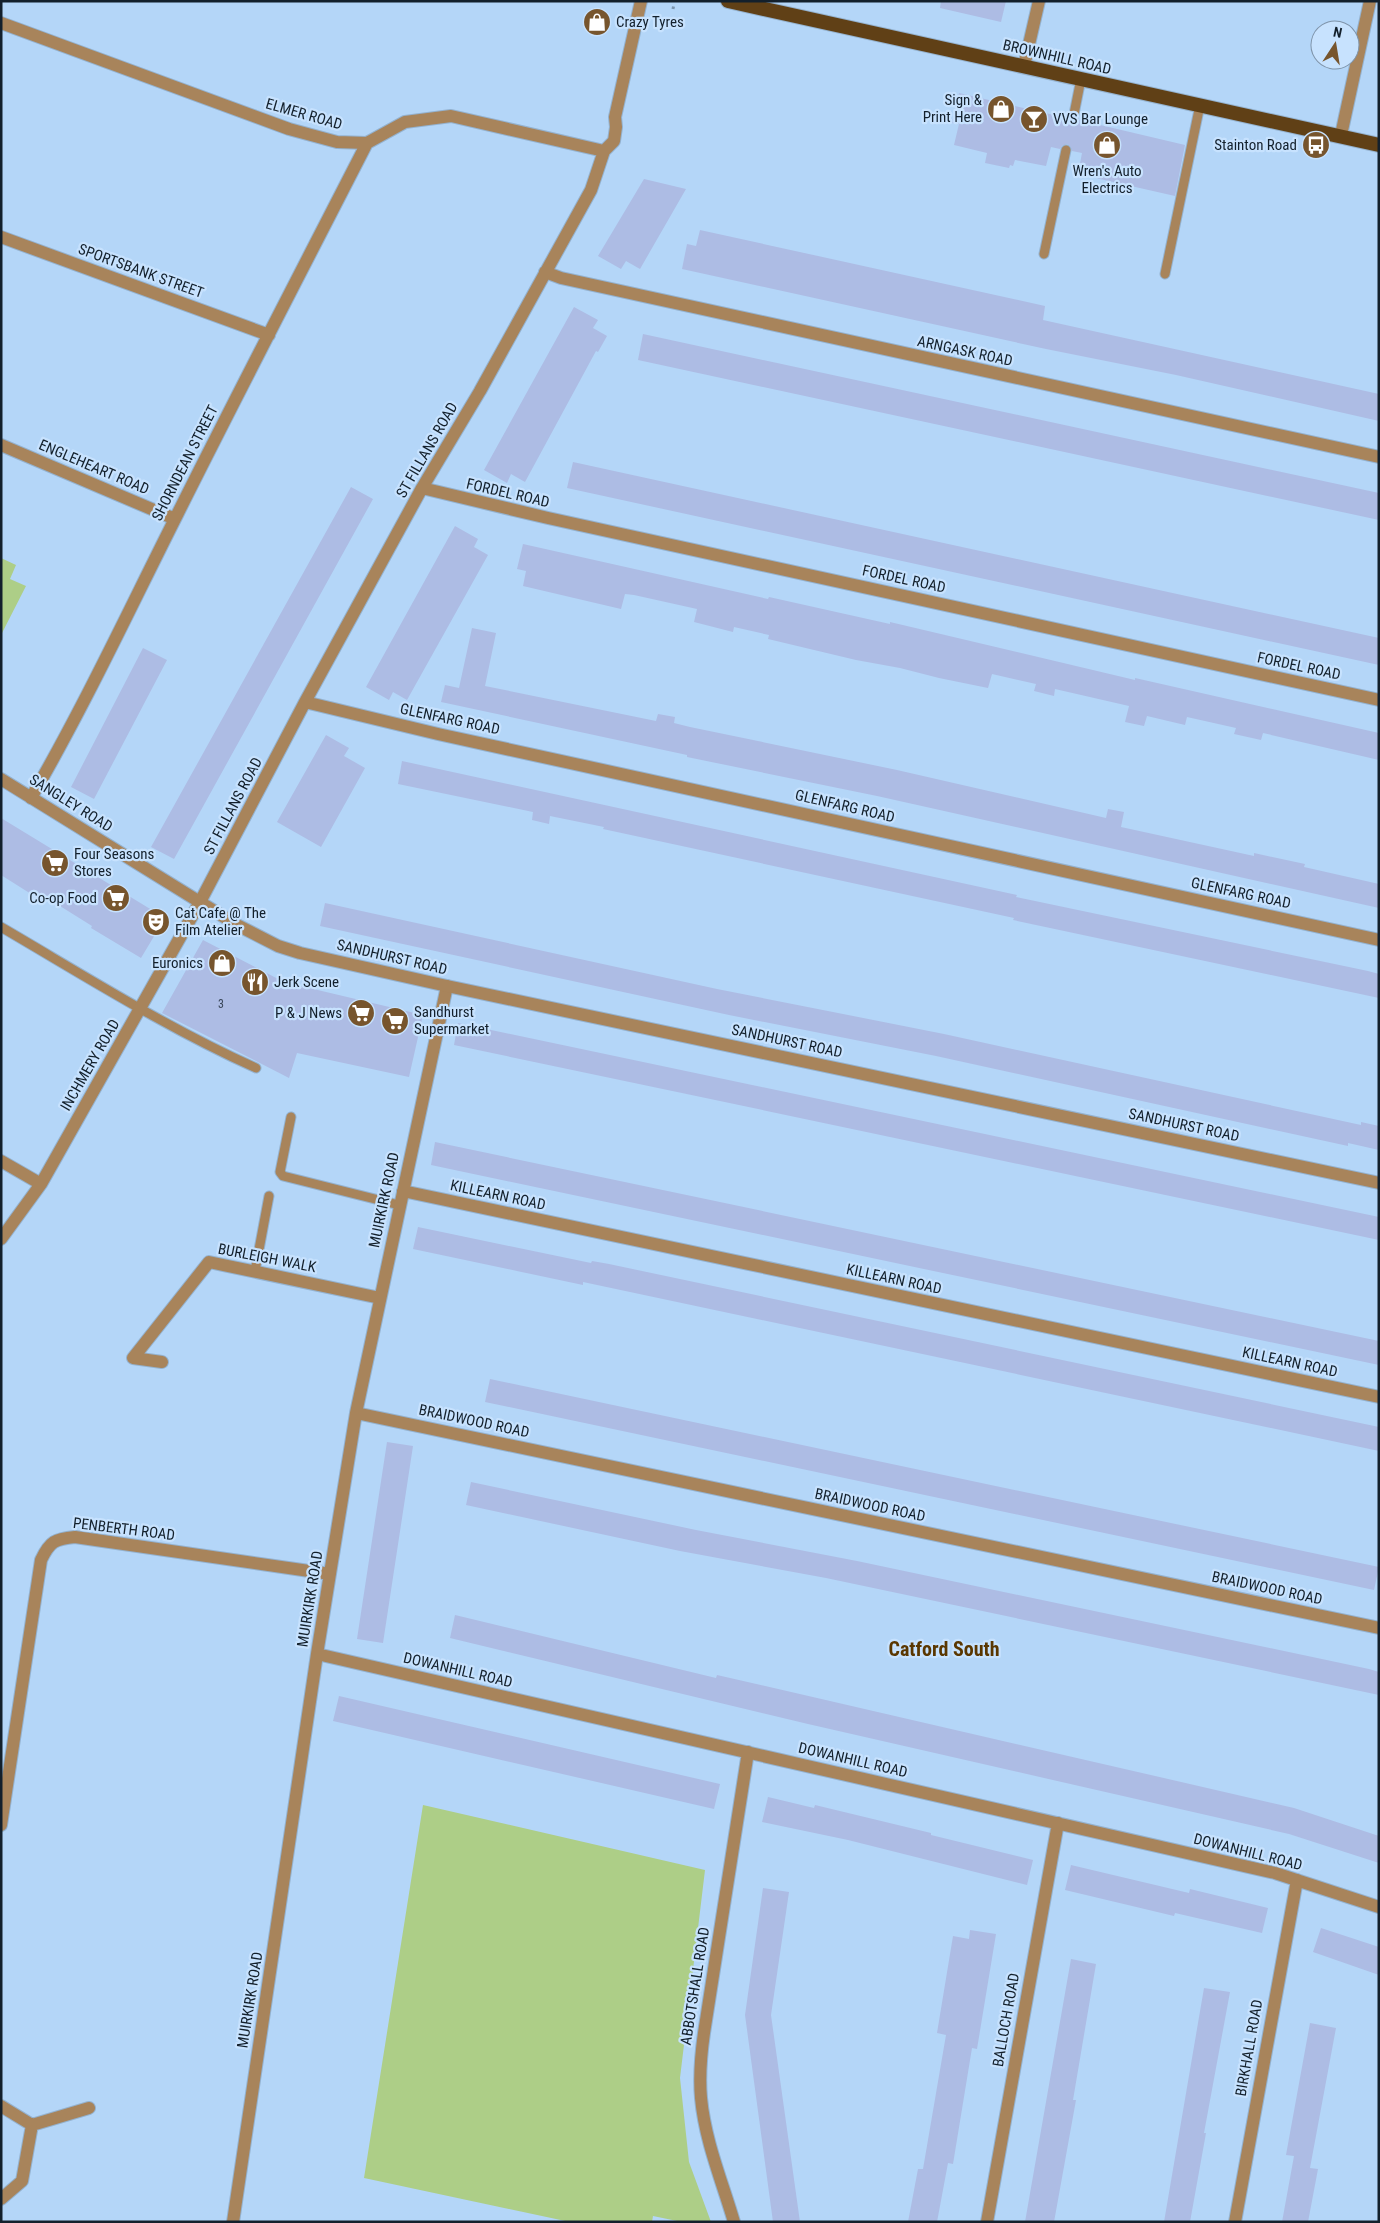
<svg xmlns="http://www.w3.org/2000/svg" width="1380" height="2223" font-family="'Roboto Condensed',sans-serif">
<rect width="100%" height="100%" fill="#b4d6f8"/>
<path fill="#adce87" d="M1,558L16,565L10,579L26,586L1,635Z
M423,1805L705,1870L680,2078L689,2162L711,2222H682L653,2216L652,2222H570L364,2178Z"/>
<path fill="#adbce4" d="M941,1H1006L1001,22L940,8Z
M959,93L1067,118V121L1071,125H1075L1079,120L1185,145L1175,196L1078,174L1082,153L1072,151L1070,146L1067,144L1062,146L1060,149L1051,147L1046,166L1015,160L1013,166L1010,165L1009,168L985,163L987,153L954,145L959,124L952,123Z
M644,179L686,189L640,269L626,261L621,269L598,256Z
M700,230L1045,306L1043,320L1379,394V421L1176,375L1046,349L682,269L687,244L696,246Z
M574,307L598,320L593,328L607,336L598,352L596,351L525,482L511,474L507,483L484,470Z
M643,334L1379,493V520L638,360Z
M573,462L1379,638V665L567,488Z
M351,487L373,499L174,859L151,847Z
M455,526L478,539L474,547L488,555L407,700L393,692L389,700L366,687Z
M523,544L768,599L769,597L890,624V622L1135,680V678L1379,733V760L1263,733L1261,740L1234,734L1236,728L1187,717L1185,725L1147,716L1144,726L1125,722L1129,706L1055,689L1054,696L1034,691L1036,684L992,674L988,688L939,678L900,668L856,660L768,639L769,635L734,627L733,632L694,622L697,609L634,595L625,594L621,609L523,586L526,571L517,569Z
M472,628L496,633L485,686L656,721L658,714L675,717L674,723L690,727L897,770L1106,818L1108,809L1124,812L1121,827L1254,856V853L1305,864L1304,867L1379,884V908L877,796L687,757V755L441,702L445,685L459,688Z
M143,648L167,660L94,799L71,787Z
M326,735L349,748L344,756L365,768L321,847L277,822Z
M402,761L1017,895L1016,897L1368,971L1379,974V998L1013,920L1014,918L603,829L604,827L550,816L549,824L532,820L533,812L398,784Z
M1,818L165,918L141,958L91,928L92,926L60,906L42,895L39,899L1,875Z
M325,903L717,989L944,1034L1361,1125V1122L1379,1126V1150L1348,1143V1146L936,1056L729,1015L320,926Z
M203,940L284,982L423,1015L409,1077L297,1053L289,1078L162,1013Z
M458,1023L1379,1217V1240L454,1045Z
M435,1142L1379,1341V1365L431,1165Z
M418,1227L591,1263L592,1261L609,1264L1379,1427V1451L583,1282V1285L413,1249Z
M490,1379L1379,1567L1374,1590L485,1402Z
M387,1442L413,1446L383,1643L357,1639Z
M471,1482L696,1530L857,1561L1369,1669L1379,1672V1695L826,1578L680,1551L466,1505Z
M455,1615L716,1678L717,1675L1294,1808L1379,1836V1863L1289,1834L808,1724L450,1638Z
M339,1696L720,1784L714,1809L333,1721Z
M768,1797L814,1808L815,1805L931,1833V1835L1033,1860L1027,1885L848,1840L762,1822Z
M1071,1865L1189,1893L1190,1889L1268,1908L1262,1933L1175,1913L1174,1916L1065,1890Z
M763,1888L789,1892L771,2015L800,2222H773L745,2015Z
M1321,1928L1379,1947V1975L1313,1952Z
M970,1930L996,1934L977,2049L972,2048L953,2164L948,2163L937,2222H908L918,2169H923L946,2035L937,2033L953,1936L969,1939Z
M1071,1959L1096,1964L1073,2100H1076L1054,2222H1025Z
M1204,1988L1230,1992L1204,2133H1206L1190,2222H1164Z
M1310,2023L1336,2028L1310,2168L1318,2169L1308,2222H1282L1294,2156L1286,2155Z"/>
<g fill="none" stroke-linecap="round" stroke-linejoin="round">
<g stroke="#94b2cf" stroke-width="11">
<path id="service" d="M1073,119L1081,79
M1044,254L1066,150
M1165,274L1200,105
M1,927C85,976 167,1028 256,1068
M291,1117L280,1172L283,1176L399,1205
M255,1271L269,1196"/>
</g>
<g stroke="#94b2cf" stroke-width="14">
<path id="minor" d="M1,23L289,129L337,142L367,143L405,122L451,116L604,151
M1024,66L1039,1
M1341,135L1370,1
M1,237L269,335
M545,272L561,278L1379,457
M1,445L175,519
M422,488L548,518L1379,700
M305,702L438,734L1379,940
M31,798C85,705 130,608 178,513C240,389 304,266 367,143
M1,1161L41,1184
M403,1191L1379,1397
M1,1239L41,1184L200,902L305,702L422,488L480,391L591,190L604,151L614,141L616,127L615,117L641,1
M162,1362L133,1358L209,1262L380,1298
M356,1413L1379,1628
M317,1654L1275,1873L1379,1907
M1,1825L41,1560C50,1541 55,1539 75,1537L330,1574
M1,2106L32,2125L89,2108
M1,2199L22,2181L32,2125
M233,2222L317,1654L356,1413L447,986
M734,2222C722,2181 705,2141 701,2098C699,2076 701,2054 704,2033L748,1752
M987,2222L1058,1823
M1235,2222L1297,1880"/>
</g>
<g stroke="#94b2cf" stroke-width="14">
<path id="tertiary" d="M1,779L237,925L278,946L300,953L447,986L1379,1183"/>
</g>
<g stroke="#94b2cf" stroke-width="16">
<path id="trunk" d="M728,1L1379,145"/>
</g>
<path stroke="#7b95af" stroke-width="3" stroke-dasharray="2.5 4" stroke-linecap="butt" d="M673,9L674,4"/>
<use href="#service" stroke="#a8845b" stroke-width="9"/>
<use href="#minor" stroke="#a8845b" stroke-width="12"/>
<use href="#tertiary" stroke="#a8845b" stroke-width="12"/>
<use href="#trunk" stroke="#604016" stroke-width="14"/>
</g>
<defs>
<g id="shop-disc" transform="scale(1.4375)"><circle r="9.5" fill="#77552d" stroke="#c7e2fe"/><path d="M-5-2.5h2.3a2.7 3.5 0 0 1 5.4 0H5L5.5 6h-11ZM-1.5-2.5h3a1.5 2.3 0 0 0-3 0Z" fill="#fff"/></g>
<g id="bar-disc" transform="scale(1.4375)"><circle r="9.5" fill="#77552d" stroke="#c7e2fe"/><path d="M-6-5H6L.8 .8V4.5H3.5V6h-7V4.5H-.8V.8Z" fill="#fff"/></g>
<g id="bus-disc" transform="scale(1.4375)"><circle r="9.5" fill="#77552d" stroke="#c7e2fe"/><path d="M-5-6H5V4H4V6H2V4H-2V6H-4V4H-5ZM-3.5-4V0h7V-4ZM-3.5 1.2v1.5H-2V1.2ZM2 1.2v1.5H3.5V1.2Z" fill="#fff"/></g>
<g id="supermarket-disc" transform="scale(1.4375)"><circle r="9.5" fill="#77552d" stroke="#c7e2fe"/><path d="M-6-5.5h2.5l.6 2H6L4.5 2H-2.5L-4.4-4H-6ZM-1.5 3.2a1.3 1.3 0 1 0 .1 0ZM3 3.2a1.3 1.3 0 1 0 .1 0Z" fill="#fff"/></g>
<g id="theatre-disc" transform="scale(1.4375)"><circle r="9.5" fill="#77552d" stroke="#c7e2fe"/><path d="M-5-5.5Q0-4 5-5.5V0Q5 5 0 6Q-5 5-5 0ZM-3.3-2.5H-1v1.5H-3.3ZM1-2.5H3.3v1.5H1ZM-2.8 1Q0 5.5 2.8 1Z" fill="#fff"/></g>
<g id="restaurant-disc" transform="scale(1.4375)"><circle r="9.5" fill="#77552d" stroke="#c7e2fe"/><path d="M-5-6h1v4h1v-4h1v4h1v-4h1v5L-1.5 .5V6h-2V.5L-5-1ZM5-6V6H3V1.5H1.5Q1.5-4 5-6Z" fill="#fff"/></g>
</defs>
<g fill-rule="evenodd">
<use href="#shop-disc" x="597" y="22"/>
<use href="#shop-disc" x="1001" y="109"/>
<use href="#bar-disc" x="1034" y="119"/>
<use href="#shop-disc" x="1107" y="145"/>
<use href="#bus-disc" x="1316" y="145"/>
<use href="#supermarket-disc" x="55" y="863"/>
<use href="#supermarket-disc" x="116" y="898"/>
<use href="#theatre-disc" x="156" y="922"/>
<use href="#shop-disc" x="222" y="963"/>
<use href="#restaurant-disc" x="255" y="982"/>
<use href="#supermarket-disc" x="361" y="1013"/>
<use href="#supermarket-disc" x="395" y="1021"/>
</g>
<g text-anchor="middle" dominant-baseline="central" stroke-width="4.5" stroke-linejoin="round" paint-order="stroke">
<g font-size="12" fill="#3a475a">
<text x="221" y="1004">3</text>
</g>
<g font-size="15" fill="#13202c" stroke="#c7e2fe" text-anchor="start">
<text x="616" y="22">Crazy Tyres</text>
<text x="982" y="100" text-anchor="end">Sign &amp;<tspan x="982" dy="17">Print Here</tspan></text>
<text x="1053" y="119">VVS Bar Lounge</text>
<text x="1297" y="145" text-anchor="end">Stainton Road</text>
<text x="1107" y="171" text-anchor="middle">Wren's Auto<tspan x="1107" dy="17">Electrics</tspan></text>
<text x="74" y="854">Four Seasons<tspan x="74" dy="17">Stores</tspan></text>
<text x="97" y="898" text-anchor="end">Co-op Food</text>
<text x="175" y="913">Cat Cafe @ The<tspan x="175" dy="17">Film Atelier</tspan></text>
<text x="203" y="963" text-anchor="end">Euronics</text>
<text x="274" y="982">Jerk Scene</text>
<text x="414" y="1012">Sandhurst<tspan x="414" dy="17">Supermarket</tspan></text>
<text x="342" y="1013" text-anchor="end">P &amp; J News</text>
</g>
<g font-size="15" fill="#13202c" stroke="#c7e2fe">
<text transform="translate(1057 57) rotate(13)">BROWNHILL ROAD</text>
<text transform="translate(304 114) rotate(16)">ELMER ROAD</text>
<text transform="translate(141 271) rotate(20)">SPORTSBANK STREET</text>
<text transform="translate(965 351) rotate(12)">ARNGASK ROAD</text>
<text transform="translate(427 450) rotate(-60)">ST FILLANS ROAD</text>
<text transform="translate(185 463) rotate(-63)">SHORNDEAN STREET</text>
<text transform="translate(94 467) rotate(23)">ENGLEHEART ROAD</text>
<text transform="translate(508 493) rotate(13)">FORDEL ROAD</text>
<text transform="translate(904 579) rotate(12)">FORDEL ROAD</text>
<text transform="translate(1299 666) rotate(12)">FORDEL ROAD</text>
<text transform="translate(450 719) rotate(12)">GLENFARG ROAD</text>
<text transform="translate(71 803) rotate(32)">SANGLEY ROAD</text>
<text transform="translate(233 806) rotate(-62)">ST FILLANS ROAD</text>
<text transform="translate(845 806) rotate(13)">GLENFARG ROAD</text>
<text transform="translate(1241 893) rotate(12)">GLENFARG ROAD</text>
<text transform="translate(392 957) rotate(13)">SANDHURST ROAD</text>
<text transform="translate(787 1041) rotate(12)">SANDHURST ROAD</text>
<text transform="translate(90 1065) rotate(-60)">INCHMERY ROAD</text>
<text transform="translate(1184 1125) rotate(12)">SANDHURST ROAD</text>
<text transform="translate(498 1195) rotate(12)">KILLEARN ROAD</text>
<text transform="translate(384 1200) rotate(-78)">MUIRKIRK ROAD</text>
<text transform="translate(267 1258) rotate(11)">BURLEIGH WALK</text>
<text transform="translate(894 1279) rotate(12)">KILLEARN ROAD</text>
<text transform="translate(1290 1362) rotate(12)">KILLEARN ROAD</text>
<text transform="translate(474 1421) rotate(12)">BRAIDWOOD ROAD</text>
<text transform="translate(870 1505) rotate(12)">BRAIDWOOD ROAD</text>
<text transform="translate(124 1529) rotate(7)">PENBERTH ROAD</text>
<text transform="translate(1267 1588) rotate(12)">BRAIDWOOD ROAD</text>
<text transform="translate(310 1599) rotate(-81)">MUIRKIRK ROAD</text>
<text transform="translate(458 1670) rotate(13)">DOWANHILL ROAD</text>
<text transform="translate(853 1760) rotate(13)">DOWANHILL ROAD</text>
<text transform="translate(1248 1852) rotate(14)">DOWANHILL ROAD</text>
<text transform="translate(695 1986) rotate(-81)">ABBOTSHALL ROAD</text>
<text transform="translate(250 2000) rotate(-81)">MUIRKIRK ROAD</text>
<text transform="translate(1006 2020) rotate(-80)">BALLOCH ROAD</text>
<text transform="translate(1249 2048) rotate(-80)">BIRKHALL ROAD</text>
</g>
<g font-size="20" font-weight="bold" fill="#5a3701" stroke="#c7e2fe">
<text x="944" y="1649">Catford South</text>
</g>
</g>
<rect width="1380" height="2223" fill="none" stroke="#13202c" stroke-width="5"/>
<g transform="translate(1335 45) rotate(12)"><circle r="24" fill="#c7e2fe" stroke="#7f94aa"/>
<path d="M0-4L9 19L0 12L-9 19Z" fill="#77552d"/>
<text y="-8" font-size="14" font-weight="bold" text-anchor="middle" fill="#13202c">N</text>
</g>
</svg>
